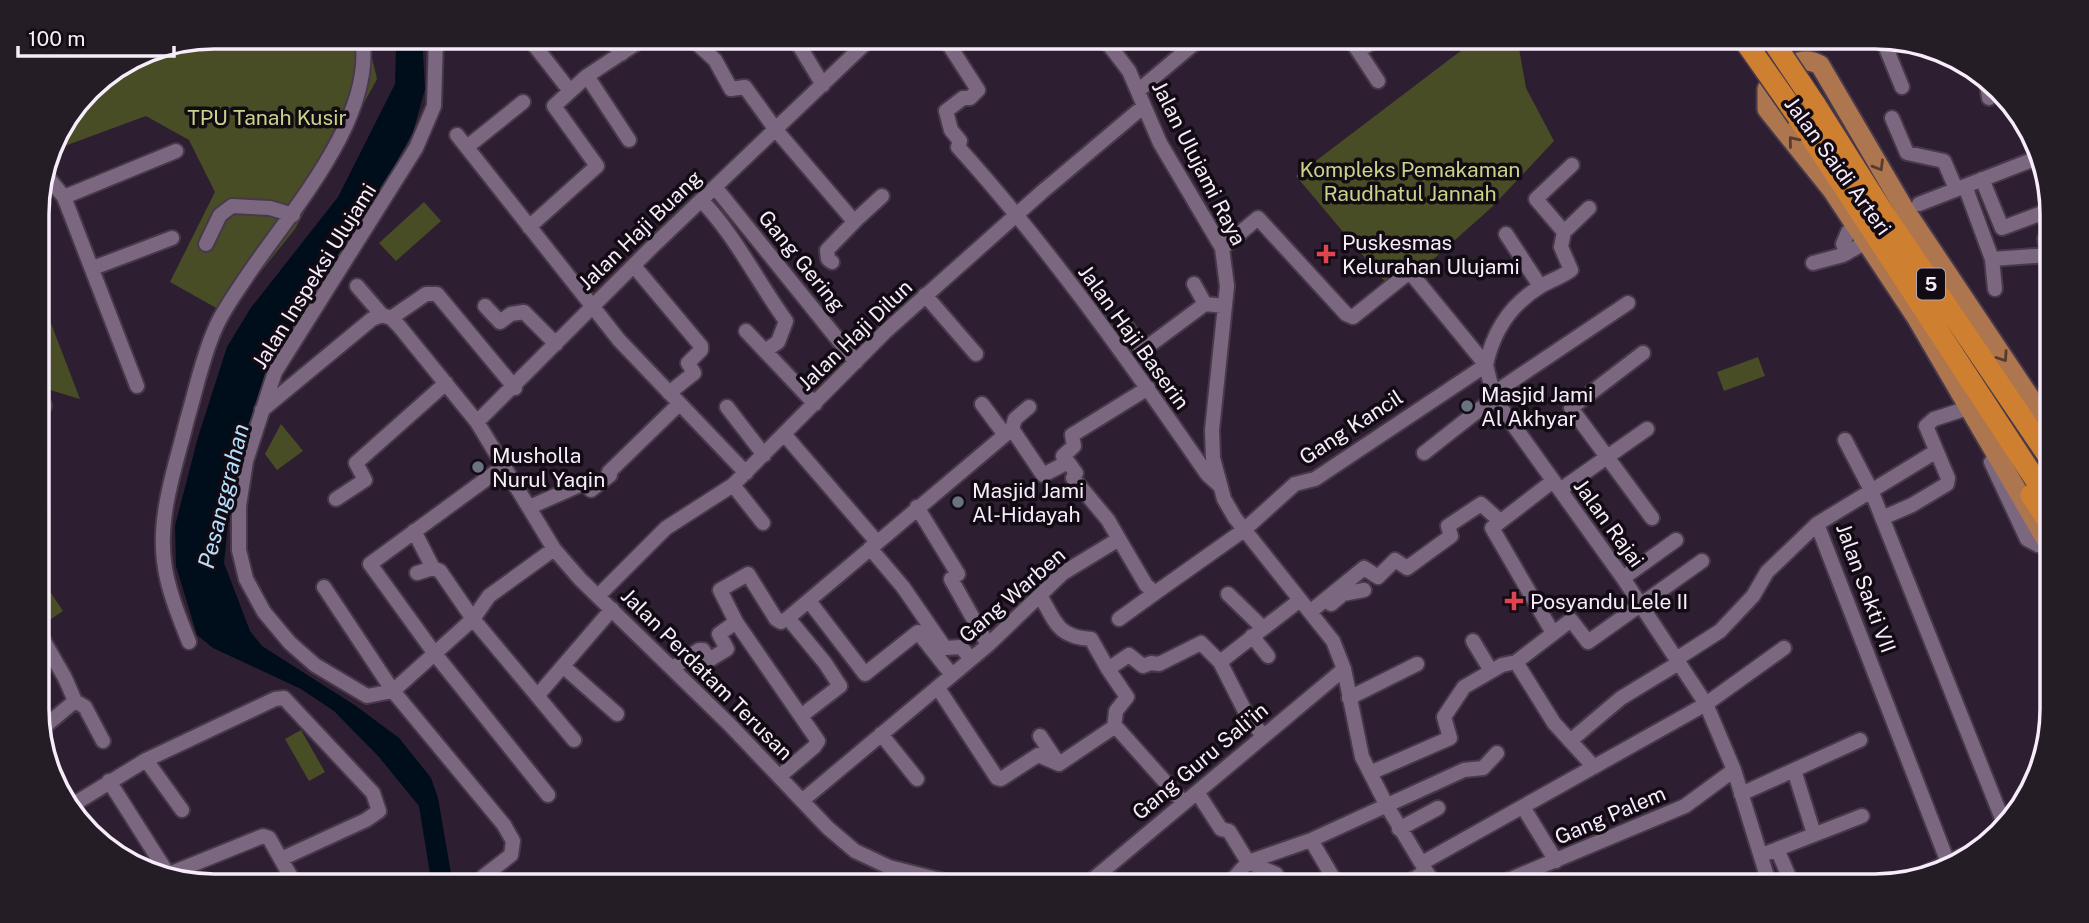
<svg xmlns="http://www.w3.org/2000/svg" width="2089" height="923" font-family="'Public Sans',sans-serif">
<rect width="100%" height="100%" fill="#2e1e32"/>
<path fill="#484d25" d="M214,37H367L377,79L295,229L227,314L170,282L215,192L189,140L146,116L51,151C63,108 105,70 145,51C164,42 193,41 214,37Z
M1479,37H1517L1526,88L1554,141L1491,208L1420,271L1408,270L1387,284L1296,176Z
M424,202L441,221L396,261L379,243Z
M37,287L80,399L40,387Z
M1758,357L1765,376L1724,391L1717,372Z
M281,424L303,451L277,470L265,454Z
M39,575L63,611L42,625L38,620Z
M301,730L325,772L309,781L285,739Z"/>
<path fill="#000d1a" d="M393,37H422L425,89L413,132L370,210L308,303L255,406L230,504L224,563L250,631L262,646L356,706L399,738L431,778L438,798L452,879L456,886H432L419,806L379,757L334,711L301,689L213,648L197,635L176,566L175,526L198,437L227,347L250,309L338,197L395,84L396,46Z"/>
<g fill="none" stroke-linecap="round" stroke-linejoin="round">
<g stroke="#48394a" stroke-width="18">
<path id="minor" d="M436,37L434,106L416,148L275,372L246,461L239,506V550L246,579L264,612L290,643L315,665L367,696L393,691L473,619L489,596L554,549
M528,37L570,91
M608,37L621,54
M690,37L715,60L731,89L745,87L776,130L852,219L858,218L882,196
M794,37L823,85
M944,37L978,90L970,98H963L946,111L951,130L960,141L958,147C1050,249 1129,361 1207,474L1219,485
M1103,37L1129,71L1160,143L1222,248L1227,286L1212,430L1213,458L1224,499L1235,518L1333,641L1344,669L1362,757L1387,806L1435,886
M1349,37L1378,81
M1882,38L1902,87
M1359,51L1379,37
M587,76L629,140
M1987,84L1989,98
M1139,90L1202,37
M1892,118L1907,153L1944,161L1956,189
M457,135L619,340L746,473
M467,147L523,102
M45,174L64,197L137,386
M1982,179L2002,228L2042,213L2051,229
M1965,186L1992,259L1995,289
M715,187L856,362
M64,197L176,151
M701,200C735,235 757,281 786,321L778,342L765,351
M1919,204L2037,158
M529,227L597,166L554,106L587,76L646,37
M2051,229L2045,239L2051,270
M1564,232L1536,199L1572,165
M1506,234L1540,286
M206,244L220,215L232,206L270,208L293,215
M1222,248L1258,218L1346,314L1353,317L1403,277L1409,274L1414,277L1486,365L1494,398L1623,578L1706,704L1734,770L1770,886
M1847,253L1843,244L1848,232L1855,225
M1992,259L2048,255
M832,262L828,259L827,250L858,218
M1813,263L1843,255L1866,242
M634,266L701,346V350L688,363L694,373L669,393
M93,268L172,238
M1194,284L1205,304
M357,286L382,315L391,318L399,326L477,422L554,549L580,579L729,724L828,828L855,851L889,867L964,886
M925,295L976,354
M485,306L500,322L511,314L524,312L556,344
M391,318L426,294H437L515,388
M1125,325L1143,350L1205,304L1225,306
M746,331L815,404
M1643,353L1571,408L1652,518
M1486,365C1493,332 1511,304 1541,286C1551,280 1562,277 1571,270L1561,247L1564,232L1589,208
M38,390L44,406
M1496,400L1503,387L1628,303
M982,404L1005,435
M727,407L764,455
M262,410L372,319L382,315
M477,422L652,247L872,37
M1012,429L1043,475L1068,462L1076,473L1073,478L1108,520L1119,539
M784,434L877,542
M1845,440L1871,490L2003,821
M1424,453L1494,398
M1065,462L1063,456L1074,446L1072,435L1148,388
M1991,462L2027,539L2038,545L2047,543
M504,466L370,564L435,654L548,795
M1553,481L1492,528L1553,633
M733,485L763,523
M1560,490L1647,429
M336,499L365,480L356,463L446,383
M530,507L584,483L591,490L610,475L609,472L678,405
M917,507L958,574L951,579L988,645
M1882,518L1912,505L1947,484L1948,478L1926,426L1934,419L1968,408
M1817,524L1947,860
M414,531L433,568
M870,548L903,587L945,648L961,647L971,659
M417,573L433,568L440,571L473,619L574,740
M1623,578L1676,540
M324,587L393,691L504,825L513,841L511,855L484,876L483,886
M1228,594L1263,628
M598,596L666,528L733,485L886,331L1042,192L1144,106
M1041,597C1056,623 1058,637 1091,639L1108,669
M809,601L865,674L918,632L952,675
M1331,604L1343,594L1364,590
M1310,612L1364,568L1378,577L1395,560L1407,568L1451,536L1448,526L1481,504L1499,520
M788,618L825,663L840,686L801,716
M1119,619L1155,593
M736,622L818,741L814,747L780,776
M38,631L65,678L75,701L38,732
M1252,636L1268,656
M1473,641L1491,671
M189,642C179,617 167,588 164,561C158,514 176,465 187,420C196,390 202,358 215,329C222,312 235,294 245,279C288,214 376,119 362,37
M1678,658L1720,631L1753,596L1767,572L1817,524L1935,452
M1516,662L1554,723L1594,767
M564,667L617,714
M673,668L699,650H703L709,660L727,649L719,634L736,622L720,590L748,574L776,619L781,622L788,618L1012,429L1015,419L1029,407
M938,688L997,778L1001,779L1038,755L1059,764
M538,695L612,609
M1349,698L1417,664
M75,701L85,707L103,741
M1114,728L1116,711L1127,697L1108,669L1129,655L1143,666L1151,663L1159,664L1201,643L1220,662
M881,734L917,779
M1040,736L1056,760
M1263,736L1247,715L1220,662L1300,600
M1570,741L1621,698L1672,667
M146,760L182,810
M1059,764L1111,729H1118L1184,803
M1794,770L1814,834
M1370,773L1450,738L1444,717L1464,687L1502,665L1516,662L1571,620L1588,642L1702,561
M109,781L168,874
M1197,792L1221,829L1229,831L1248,862L1311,840L1464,770L1483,768L1497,753
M1741,794L1860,740
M803,800L988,645L1063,573L1119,539L1146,585L1155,593L1244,530L1295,484L1315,479L1486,365
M69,807L146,760L275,699L284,698L373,793L379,811L366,820L281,859
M1523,807L1556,861
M1399,829L1438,808
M1311,840L1338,886
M1777,849L1793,886
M1762,855L1862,816
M1422,863L1706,704L1784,648
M1925,873L1982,847
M164,876L263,836L269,838L296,886
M1085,886L1344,669
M1227,886L1248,862L1276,874L1283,886
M1403,886L1426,871
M1494,886L1685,806L1734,770"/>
</g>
<g stroke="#48394a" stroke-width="23">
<path id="major" d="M2051,429L1905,210L1820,65C1800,53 1776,71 1767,89V109L1832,190L1916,317L2052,550"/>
</g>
<g stroke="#48394a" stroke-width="24">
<path id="highway" d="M1815,104L1885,215L2051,460
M1798,117L2052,505
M2031,495L2052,527"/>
</g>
<use href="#minor" stroke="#7b6880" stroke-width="14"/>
<use href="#major" stroke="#ad764f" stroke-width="19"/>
<use href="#highway" stroke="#ce7f2f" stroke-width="21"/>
<g stroke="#48394a" stroke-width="24" stroke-linecap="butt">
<path id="highway-bridge" d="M1742,37L1798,117
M1770,37L1815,104"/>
</g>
<use href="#highway-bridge" stroke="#ce7f2f" stroke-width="21"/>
</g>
<defs><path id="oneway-chevron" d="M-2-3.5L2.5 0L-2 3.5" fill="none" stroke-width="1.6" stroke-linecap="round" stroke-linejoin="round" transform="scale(1.75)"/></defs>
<g stroke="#583b2f">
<use href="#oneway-chevron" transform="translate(1793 141) rotate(-129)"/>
<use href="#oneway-chevron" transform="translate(1879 166) rotate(59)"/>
<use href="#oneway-chevron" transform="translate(2003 357) rotate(56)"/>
</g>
<g fill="#e0444e" stroke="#120b14" stroke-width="2.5">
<path d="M1322.5 243.5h7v7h7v7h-7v7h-7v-7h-7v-7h7z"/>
<path d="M1510.5 590.5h7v7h7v7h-7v7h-7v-7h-7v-7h7z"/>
</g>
<g fill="#6b7280" stroke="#120b14" stroke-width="2.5">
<circle cx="1467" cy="406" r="7"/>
<circle cx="478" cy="467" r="7"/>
<circle cx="958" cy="502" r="7"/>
</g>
<g text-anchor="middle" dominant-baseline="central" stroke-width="7" stroke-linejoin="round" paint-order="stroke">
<rect fill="#120b14" stroke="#b2a8b5" stroke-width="2" x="1917" y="268.5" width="28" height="31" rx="5"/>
<g font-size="19" font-weight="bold" fill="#f7ecfa">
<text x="1931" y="284">5</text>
</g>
<g font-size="21" fill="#c9d389" stroke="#120b14">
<text x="267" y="117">TPU Tanah Kusir</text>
<text x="1410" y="169">Kompleks Pemakaman<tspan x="1410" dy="24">Raudhatul Jannah</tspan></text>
</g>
<g font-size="21" fill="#f7ecfa" stroke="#120b14">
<text transform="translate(1199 163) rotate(63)">Jalan Ulujami Raya</text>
<text transform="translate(1838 166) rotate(54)">Jalan Saidi Arteri</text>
<text transform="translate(640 230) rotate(-44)">Jalan Haji Buang</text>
<text transform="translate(802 261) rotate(51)">Gang Gering</text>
<text transform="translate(314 276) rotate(-58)">Jalan Inspeksi Ulujami</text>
<text transform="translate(855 335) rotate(-44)">Jalan Haji Dilun</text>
<text transform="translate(1134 337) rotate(54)">Jalan Haji Baserin</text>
<text transform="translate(1351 427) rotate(-33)">Gang Kancil</text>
<text transform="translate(1609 523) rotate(54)">Jalan Rajai</text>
<text transform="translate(1866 588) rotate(70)">Jalan Sakti VII</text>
<text transform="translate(1012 595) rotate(-41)">Gang Warben</text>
<text transform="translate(707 674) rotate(45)">Jalan Perdatam Terusan</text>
<text transform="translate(1200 761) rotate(-40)">Gang Guru Sali'in</text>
<text transform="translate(1610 815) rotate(-23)">Gang Palem</text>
</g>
<g font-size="21" fill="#f7ecfa" stroke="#120b14" text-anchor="start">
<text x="1342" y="242">Puskesmas<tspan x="1342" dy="24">Kelurahan Ulujami</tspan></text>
<text x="1481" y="394">Masjid Jami<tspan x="1481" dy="24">Al Akhyar</tspan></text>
<text x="492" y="455">Musholla<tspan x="492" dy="24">Nurul Yaqin</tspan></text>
<text x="972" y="490">Masjid Jami<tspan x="972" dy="24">Al-Hidayah</tspan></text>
<text x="1530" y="601">Posyandu Lele II</text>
</g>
<g font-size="23" font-style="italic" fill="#b6e0fc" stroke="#120b14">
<text transform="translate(223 496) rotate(-76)">Pesanggrahan</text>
</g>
</g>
<path d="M0 0H2089V923H0ZM214 49H1875A165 165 0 0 1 2040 214V709A165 165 0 0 1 1875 874H214A165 165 0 0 1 49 709V214A165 165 0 0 1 214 49Z" fill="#241d26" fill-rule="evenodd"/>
<path fill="none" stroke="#f7ecfa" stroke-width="3.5" d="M214 49H1875A165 165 0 0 1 2040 214V709A165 165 0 0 1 1875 874H214A165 165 0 0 1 49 709V214A165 165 0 0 1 214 49Z"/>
<path d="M18 46v10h156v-10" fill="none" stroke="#f7ecfa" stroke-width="3.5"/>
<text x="28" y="46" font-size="21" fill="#f7ecfa" stroke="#120b14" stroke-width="5" paint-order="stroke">100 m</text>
</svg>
